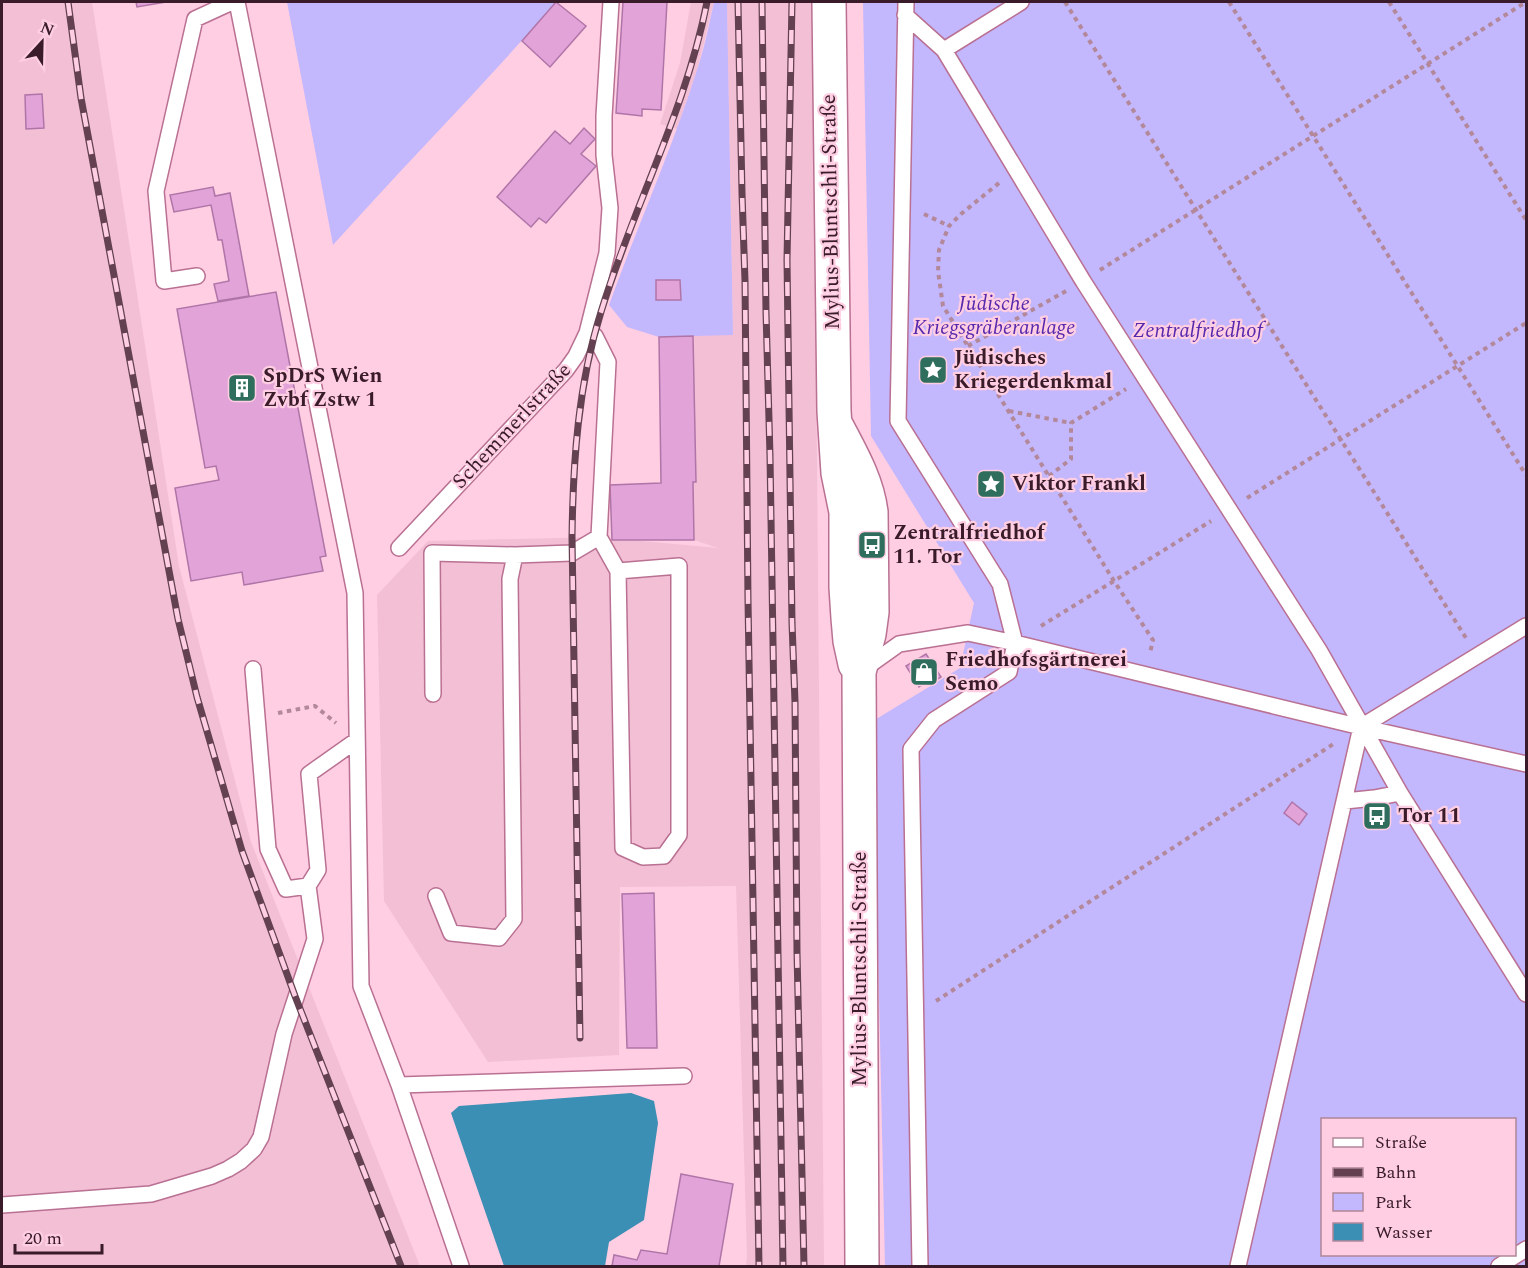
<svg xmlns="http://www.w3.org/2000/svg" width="1528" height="1268" font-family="Spectral,serif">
<rect width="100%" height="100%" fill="#ffcee2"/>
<path fill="#f3bfd5" d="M2,2H92L179,566L251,842L420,1266H2Z
M691,2H714L697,71L677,129L660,124L680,63Z
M727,2H813L824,1266H746L747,1256L736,886L620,887L619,1055L488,1062L384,901L377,595L428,541L599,537L718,548L694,540L693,482H696L693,336L733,334Z"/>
<path fill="#c3b7fd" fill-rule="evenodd" d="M287,2H556C484,85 406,163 333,245Z
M714,2H727L733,335L659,337L627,327L609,305C637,227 671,152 696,73C704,50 709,25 714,2Z
M863,2H1526V1266H885L873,721L960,668L974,603L871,436ZM1322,1120H1514V1254H1322Z"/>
<path fill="#3b8eb4" d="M631,1093L654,1101L658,1123L644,1220L609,1242L605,1266H504L451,1113L459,1106Z"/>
<path fill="#e2a3d9" stroke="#b075a8" stroke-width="1.5" d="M136,2H166L137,7Z
M556,2L586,26L550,67L522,41Z
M623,2H667L661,110L642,109V116L616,113Z
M42,94L44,128L26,129L25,95Z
M584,128L595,139L581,154L596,166L546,223L539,218L531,227L497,197L555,131L570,144Z
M213,187L215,196L230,193L249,296L218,301L214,284L229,281L222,240H218L211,205L174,212L170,195Z
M656,280H680L681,300H656Z
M276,292L326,556L320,557L323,571L244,585L242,572L191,581L175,488L219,480L216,466L205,468L177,309Z
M693,336L696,482H693L694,540H612L610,485L661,483L659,337Z
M926,654L941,677L928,685L926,682L919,687L906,666Z
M1292,802L1307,814L1299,825L1284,813Z
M654,893L657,1048H627L622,894Z
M681,1174L733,1184L719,1266H612L614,1255L637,1260L641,1250L667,1254Z"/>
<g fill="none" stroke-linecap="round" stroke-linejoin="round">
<g stroke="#b97092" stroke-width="18">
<path id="service" d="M237,2L355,593L361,986L399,1085L684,1076
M906,2L898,421L1000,584L1015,643L1009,672L934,720L911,749L920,1266
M905,15L944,50L1083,281L1319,650L1400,793L1526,994
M944,50L1021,2
M197,276L164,281L156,191L195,19L232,2
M587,333L595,336L608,362L599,537L618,571L679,566V835L664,856L643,857L623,848L618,571
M399,548L566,370L576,356L587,333L607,253L610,208L604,155V116L611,2
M253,669L268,849L286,889L308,886L318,870L309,774L357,740
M864,669L899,644L968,633L1015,643L1361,727L1526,764
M433,694L432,553L515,555L572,553L599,537
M1345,801L1374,798L1400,793
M436,896L451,933L499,938L514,919L510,579L515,555
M399,1085L461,1266
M2,1205L151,1194L212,1176L228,1169L241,1161L254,1149L261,1137L284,1034L315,939L308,886
M1238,1266L1361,727L1526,626
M1499,1266L1526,1249"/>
</g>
<g stroke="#b97092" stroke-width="36">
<path id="tertiary" d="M829,2L834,411L838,473L846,512V587L848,618L850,641L855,664
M835,423C850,452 867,480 871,512L872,612L869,634L859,672L862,1266"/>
</g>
<path stroke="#b2889a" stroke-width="4" stroke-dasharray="4.5 4.5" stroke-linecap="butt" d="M1065,2L1466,638
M1229,2L1526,475
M1389,2L1526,220
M999,183L961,214L949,226L939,250L938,271L943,306L1114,581L1153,640L1150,653
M924,214L949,226
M1100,270L1526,2
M968,346L1066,291
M1009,411L1071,423
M1049,476L1071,459V423L1126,389
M1247,498L1526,323
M1041,626L1211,521
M278,713L315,706L336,723
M936,1001L1335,743"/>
<use href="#service" stroke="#fff" stroke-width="15"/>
<use href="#tertiary" stroke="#fff" stroke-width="33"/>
<g stroke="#634151" stroke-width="7">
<path id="rail" d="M68,2L81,98L164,544L178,619L197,697L242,851L295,996L401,1266
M738,2L742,193L745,281L748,600L759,1266
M762,2L766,312L770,456L783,1266
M792,2L787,260L792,623L795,702L797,952L804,1266
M580,1038L572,537C573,462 578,385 601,312C633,207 686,110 707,2"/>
</g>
<use href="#rail" stroke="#ffcee2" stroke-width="4.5" stroke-dasharray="14" stroke-linecap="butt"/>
</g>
<defs>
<g id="sight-square" transform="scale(1.5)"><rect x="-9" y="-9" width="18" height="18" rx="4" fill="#2f6e5c" stroke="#ffcee2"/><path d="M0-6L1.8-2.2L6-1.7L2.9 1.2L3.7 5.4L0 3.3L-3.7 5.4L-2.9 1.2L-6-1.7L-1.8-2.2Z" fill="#fff"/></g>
<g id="building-square" transform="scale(1.5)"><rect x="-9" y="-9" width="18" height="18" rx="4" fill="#2f6e5c" stroke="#ffcee2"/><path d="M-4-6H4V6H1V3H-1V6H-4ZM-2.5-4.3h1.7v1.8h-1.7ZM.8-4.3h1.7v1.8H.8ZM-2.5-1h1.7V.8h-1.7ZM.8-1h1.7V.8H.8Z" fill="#fff"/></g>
<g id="bus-square" transform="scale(1.5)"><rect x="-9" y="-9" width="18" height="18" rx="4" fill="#2f6e5c" stroke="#ffcee2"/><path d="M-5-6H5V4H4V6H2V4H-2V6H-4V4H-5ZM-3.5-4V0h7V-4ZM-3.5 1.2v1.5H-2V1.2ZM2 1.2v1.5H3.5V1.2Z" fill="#fff"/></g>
<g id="shop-square" transform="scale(1.5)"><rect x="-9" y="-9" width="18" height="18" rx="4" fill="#2f6e5c" stroke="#ffcee2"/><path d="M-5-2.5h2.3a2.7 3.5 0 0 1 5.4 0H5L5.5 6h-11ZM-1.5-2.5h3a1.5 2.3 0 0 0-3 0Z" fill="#fff"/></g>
</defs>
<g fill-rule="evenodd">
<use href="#sight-square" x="933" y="370"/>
<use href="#building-square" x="242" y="388"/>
<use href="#sight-square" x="991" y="484"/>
<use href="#bus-square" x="872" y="545"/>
<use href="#shop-square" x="924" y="672"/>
<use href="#bus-square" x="1377" y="816"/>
</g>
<g text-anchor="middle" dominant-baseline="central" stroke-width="4.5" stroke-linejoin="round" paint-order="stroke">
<g font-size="21" fill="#391b29" stroke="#ffcee2">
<text transform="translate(831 212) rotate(-91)">Mylius-Bluntschli-Straße</text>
<text transform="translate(512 426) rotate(-47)">Schemmerlstraße</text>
<text transform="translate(860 969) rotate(-90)">Mylius-Bluntschli-Straße</text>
</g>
<g font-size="21" font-style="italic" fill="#5629ad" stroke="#ffcee2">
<text x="994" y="304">Jüdische<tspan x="994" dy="24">Kriegsgräberanlage</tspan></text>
<text x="1198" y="331">Zentralfriedhof</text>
</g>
<g font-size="21" font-weight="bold" fill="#391b29" stroke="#ffcee2" text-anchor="start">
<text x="954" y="358">Jüdisches<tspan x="954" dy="24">Kriegerdenkmal</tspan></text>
<text x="263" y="376">SpDrS Wien<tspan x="263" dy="24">Zvbf Zstw 1</tspan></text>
<text x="1012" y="484">Viktor Frankl</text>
<text x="893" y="533">Zentralfriedhof<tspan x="893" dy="24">11. Tor</tspan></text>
<text x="945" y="660">Friedhofsgärtnerei<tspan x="945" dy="24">Semo</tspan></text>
<text x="1398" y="816">Tor 11</text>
</g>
</g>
<rect width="1528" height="1268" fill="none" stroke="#391b29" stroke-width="6"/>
<rect x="1321" y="1118" width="195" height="138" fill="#ffcee2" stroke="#b08698" stroke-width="1.5"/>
<rect x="1333" y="1138" width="30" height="9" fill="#ffffff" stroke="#b08698" stroke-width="1.5"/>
<text x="1375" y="1148" font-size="18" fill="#391b29">Straße</text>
<rect x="1333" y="1168" width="30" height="9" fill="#634151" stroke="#b08698" stroke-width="1.5"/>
<text x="1375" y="1178" font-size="18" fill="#391b29">Bahn</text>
<rect x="1333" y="1193" width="30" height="18" fill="#c3b7fd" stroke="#b08698" stroke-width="1.5"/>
<text x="1375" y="1208" font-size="18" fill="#391b29">Park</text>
<rect x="1333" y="1223" width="30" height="18" fill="#3b8eb4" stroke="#b08698" stroke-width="1.5"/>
<text x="1375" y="1238" font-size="18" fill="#391b29">Wasser</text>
<g transform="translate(42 42) rotate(22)" stroke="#ffcee2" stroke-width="4.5" paint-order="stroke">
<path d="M0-4.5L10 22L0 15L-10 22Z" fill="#391b29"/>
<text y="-9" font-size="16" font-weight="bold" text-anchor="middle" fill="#391b29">N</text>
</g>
<path d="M15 1244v9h87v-9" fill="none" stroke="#391b29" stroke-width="3"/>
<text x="24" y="1244" font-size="18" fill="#391b29" stroke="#ffcee2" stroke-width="4.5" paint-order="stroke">20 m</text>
</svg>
